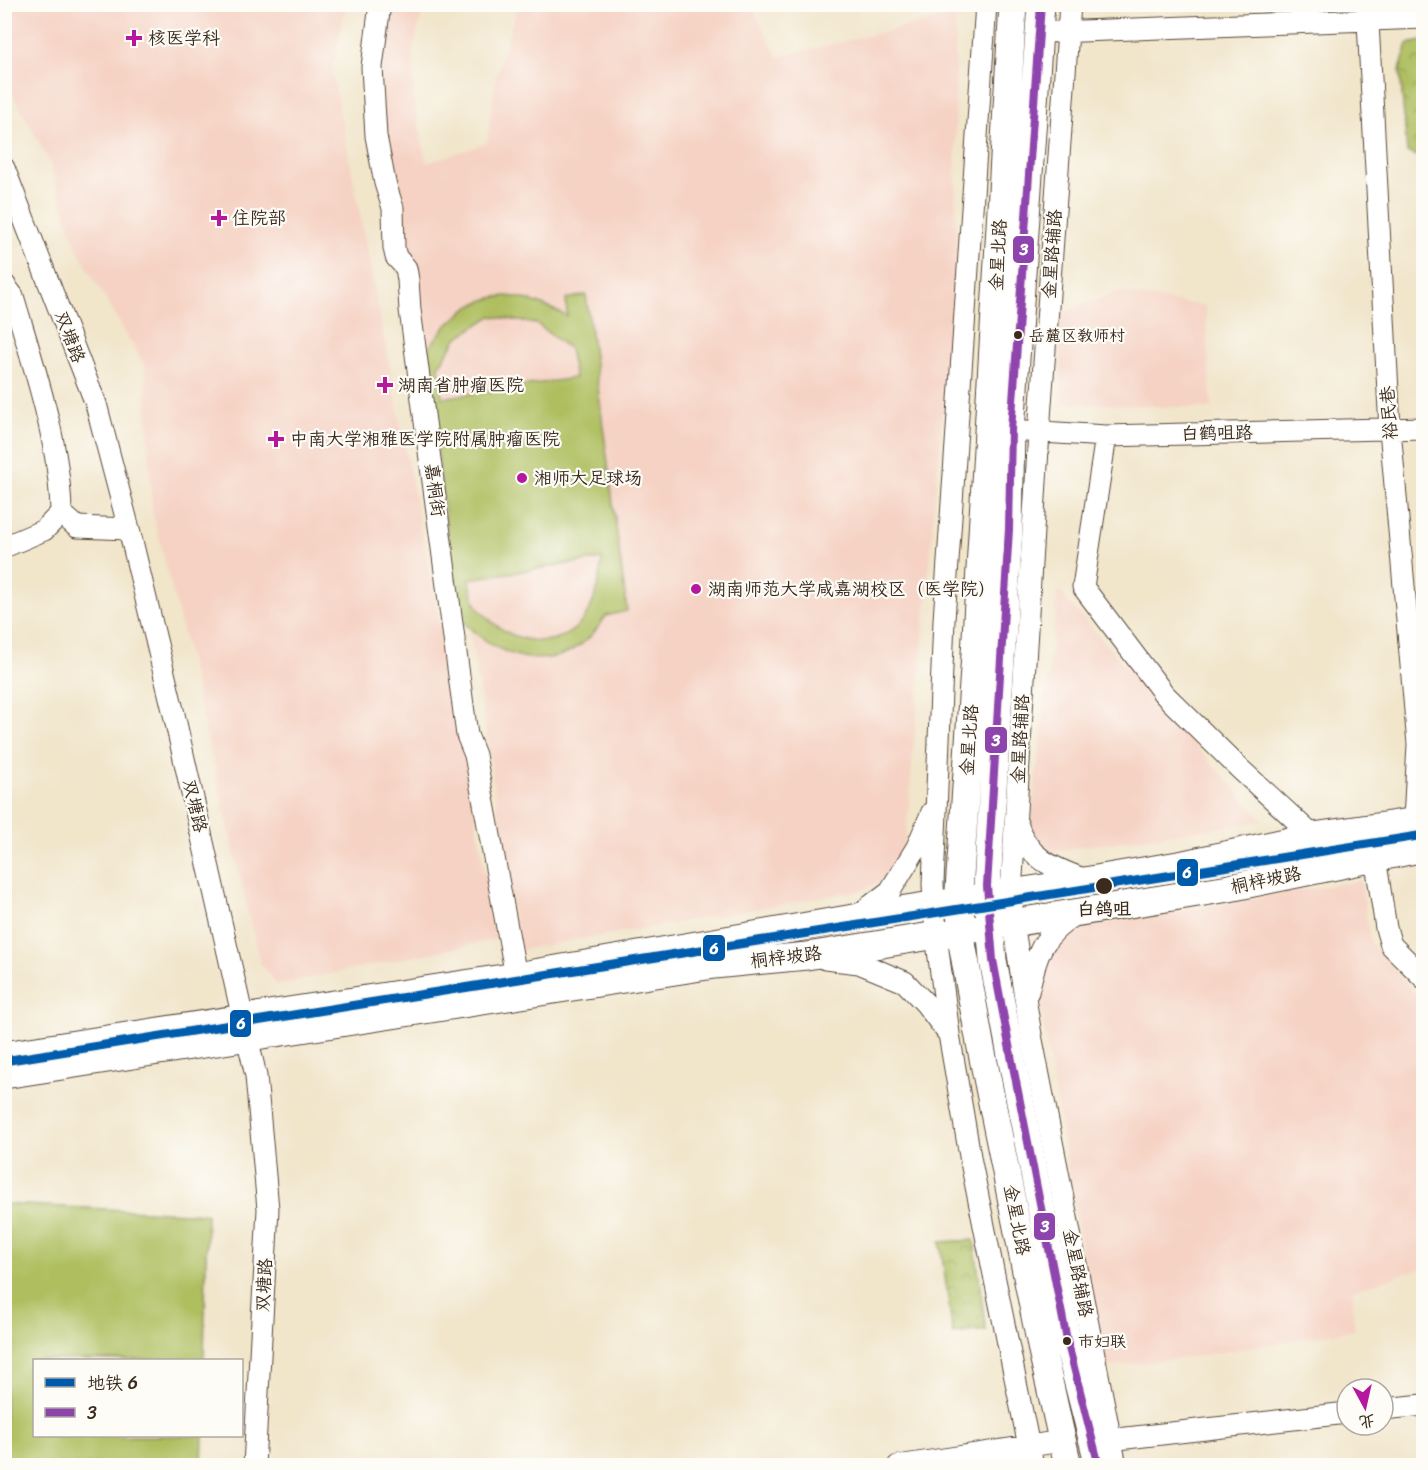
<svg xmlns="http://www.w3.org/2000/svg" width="1428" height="1470" font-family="Sriracha,'LXGW WenKai TC',sans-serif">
<defs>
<pattern id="park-crowns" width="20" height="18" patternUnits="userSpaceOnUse" patternTransform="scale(1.5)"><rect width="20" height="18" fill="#afbf61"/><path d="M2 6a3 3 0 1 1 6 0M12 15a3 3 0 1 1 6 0" fill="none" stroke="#909b4f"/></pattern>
</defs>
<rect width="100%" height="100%" fill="#fdfcf7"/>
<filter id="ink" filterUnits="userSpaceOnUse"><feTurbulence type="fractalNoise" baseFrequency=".0167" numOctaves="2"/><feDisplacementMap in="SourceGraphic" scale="12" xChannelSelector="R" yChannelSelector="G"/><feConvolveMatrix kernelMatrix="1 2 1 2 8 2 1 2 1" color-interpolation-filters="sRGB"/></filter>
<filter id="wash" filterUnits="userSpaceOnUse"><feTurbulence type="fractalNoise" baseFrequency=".008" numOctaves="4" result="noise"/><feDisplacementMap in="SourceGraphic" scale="24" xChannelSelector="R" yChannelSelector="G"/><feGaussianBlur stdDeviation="1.35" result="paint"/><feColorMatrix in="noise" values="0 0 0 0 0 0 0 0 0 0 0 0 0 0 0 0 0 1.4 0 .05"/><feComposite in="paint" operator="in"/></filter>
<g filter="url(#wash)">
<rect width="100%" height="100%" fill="#f1e5ca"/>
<path fill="#f5d2c3" d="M4,5H346L332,70L452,688L498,939L277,985L260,963L178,612L152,511L145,367L76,247L49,161L5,79Z
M381,5H424L413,50L414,102L427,163L487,143L496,76L518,5H751L778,57L955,15L956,260L903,870L864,890L519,950L413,258L397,252L384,165Z
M459,5H495L499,10L476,15Z
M1116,292L1205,306L1212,408L1062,403L1059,315Z
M1058,590L1263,821L1027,855Z
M1361,880L1370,942L1423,1002V1268L1353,1290L1354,1330L1200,1356L1107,1367L1084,1263L1036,983L1060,931Z"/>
<path fill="#afbf61" stroke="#757440" stroke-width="1.5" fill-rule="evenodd" d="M586,295L627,611L606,616C566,681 501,665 457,615L426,353C443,324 477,291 515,297C534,300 550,308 567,316L566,299ZM491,316L537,324L569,349L575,378L442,398L439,366L457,338ZM602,559C599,581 597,602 583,620C557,653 511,643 486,616C483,613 479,610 477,606C473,598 471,588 469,579Z
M4,1204L207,1214L204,1360H34V1436H203L202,1465H5Z"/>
<path fill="url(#park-crowns)" stroke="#757440" stroke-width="1.5" d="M1423,41H1424L1423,158L1407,152L1400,70L1408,44Z
M974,1240L986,1330L953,1334L940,1242Z"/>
</g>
<g filter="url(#ink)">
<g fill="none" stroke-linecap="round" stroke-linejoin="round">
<g stroke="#564638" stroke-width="23">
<path id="minor" d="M380,4L372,67L376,136L385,183L393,208L394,248L396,257L406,268L408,280L410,310L467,735L475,755L516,976
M986,4L944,620L933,884L936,935L949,1034L971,1162L1033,1466
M1070,4L1039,432L1011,893L1013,923L1031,1035L1116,1466
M1367,4L1390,429L1418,744L1414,821
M1055,32L1424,18
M4,168L96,404L129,529L173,710L256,1076L268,1209L254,1466
M4,284L13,296C33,364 60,442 61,513L77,527L129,529
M1026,431L1106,436L1424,428
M1106,436L1083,587L1164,694L1240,769L1313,836
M4,547L44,530L61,513
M1017,823C1027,859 1054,868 1086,880
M1375,857L1386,928L1391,945L1424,978
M857,916L890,891L917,847L932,812
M825,959L859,963L905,982L925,1003L947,1032
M1028,992C1037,952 1042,935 1078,913
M1383,1409L1424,1405
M1100,1441L1347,1413
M898,1466L1062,1441"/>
</g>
<g stroke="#564638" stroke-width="29">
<path id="major" d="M1013,4L975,654L959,890L962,943L980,1043L1041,1346L1068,1466
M1041,4L1011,430L1009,529L987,886L993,960L1012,1061L1067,1340L1099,1466
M4,1055L516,976L906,909L1037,889L1184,864L1313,836L1424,820
M4,1075L714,965L807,956L1229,888L1424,848"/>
</g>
<use href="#minor" stroke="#fff" stroke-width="21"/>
<use href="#major" stroke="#fff" stroke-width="27"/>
<g stroke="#fdfcf7" stroke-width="12">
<path id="bus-1" d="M1041,4L1011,430L1009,529L987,886L993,960L1012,1061L1067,1340L1099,1466"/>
</g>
<use href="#bus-1" stroke="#8e44ad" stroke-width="8"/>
<g stroke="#fdfcf7" stroke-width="14">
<path id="metro-1" d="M4,1061L1424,835"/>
</g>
<use href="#metro-1" stroke="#005bac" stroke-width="9"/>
</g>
</g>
<g fill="#b5179e" stroke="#fdfcf7" stroke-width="2">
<path d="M131 29h6v6h6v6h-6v6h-6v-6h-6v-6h6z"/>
<path d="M216 209h6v6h6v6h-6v6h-6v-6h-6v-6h6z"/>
<path d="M382 376h6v6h6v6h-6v6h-6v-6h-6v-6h6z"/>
<path d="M273 430h6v6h6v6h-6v6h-6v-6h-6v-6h6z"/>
<circle cx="522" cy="478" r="6"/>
<circle cx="696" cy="589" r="6"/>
</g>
<g fill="#3b2a1e" stroke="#fdfcf7" stroke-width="2">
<circle cx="1018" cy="335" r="5"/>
<circle cx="1104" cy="886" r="9"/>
<circle cx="1067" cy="1341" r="5"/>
</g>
<g text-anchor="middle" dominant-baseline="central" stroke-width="4.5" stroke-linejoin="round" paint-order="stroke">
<g font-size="16" fill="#3b2a1e" stroke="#fdfcf7" text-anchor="start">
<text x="1029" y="335">岳麓区教师村</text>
<text x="1078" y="1341">市妇联</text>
</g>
<g font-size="18" fill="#3b2a1e" stroke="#fdfcf7" text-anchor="start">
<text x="148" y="38">核医学科</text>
<text x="232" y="218">住院部</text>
<text x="398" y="385">湖南省肿瘤医院</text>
<text x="290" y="439">中南大学湘雅医学院附属肿瘤医院</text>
<text x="534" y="478">湘师大足球场</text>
<text x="708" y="589">湖南师范大学咸嘉湖校区（医学院）</text>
</g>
<g font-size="18" fill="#3b2a1e" stroke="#fdfcf7">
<text transform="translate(1052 254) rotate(-86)">金星路辅路</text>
<text transform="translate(998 255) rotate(-87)">金星北路</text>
<text transform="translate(70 337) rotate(69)">双塘路</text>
<text transform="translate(1389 413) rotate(-94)">裕民巷</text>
<text transform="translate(1217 433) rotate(-1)">白鹤咀路</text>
<text transform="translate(435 490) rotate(82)">嘉桐街</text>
<text transform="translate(1020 739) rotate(-87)">金星路辅路</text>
<text transform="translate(969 740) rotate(-86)">金星北路</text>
<text transform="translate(195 806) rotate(77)">双塘路</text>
<text transform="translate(1266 880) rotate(-12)">桐梓坡路</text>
<text transform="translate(786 957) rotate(-7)">桐梓坡路</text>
<text transform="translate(1017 1220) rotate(79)">金星北路</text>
<text transform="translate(1078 1273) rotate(79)">金星路辅路</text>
<text transform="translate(264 1285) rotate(-87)">双塘路</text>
</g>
<g font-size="18" font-weight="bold" fill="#3b2a1e" stroke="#fdfcf7">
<text x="1104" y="909">白鸽咀</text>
</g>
</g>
<g stroke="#fdfcf7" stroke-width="2">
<rect x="1012" y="235" width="23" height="29" rx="6" fill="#8e44ad"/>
<rect x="984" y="726" width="24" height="28" rx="6" fill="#8e44ad"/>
<rect x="1176" y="858" width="23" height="29" rx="6" fill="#005bac"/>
<rect x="702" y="934" width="24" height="28" rx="6" fill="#005bac"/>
<rect x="229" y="1009" width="23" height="29" rx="6" fill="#005bac"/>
<rect x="1033" y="1212" width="23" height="29" rx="6" fill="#8e44ad"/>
</g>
<g font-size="16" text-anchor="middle" font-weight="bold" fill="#fff">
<text x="1024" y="255">3</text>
<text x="996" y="746">3</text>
<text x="1187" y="878">6</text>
<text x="714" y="954">6</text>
<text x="241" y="1029">6</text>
<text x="1045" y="1232">3</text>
</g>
<rect width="1428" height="1470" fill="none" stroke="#fdfcf7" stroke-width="24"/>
<rect x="33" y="1359" width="210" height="78" fill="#fdfcf7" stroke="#afa8a0" stroke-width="1.5"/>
<rect x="45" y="1378" width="30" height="9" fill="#005bac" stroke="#afa8a0" stroke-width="1.5"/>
<text x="87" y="1389" font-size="18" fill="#3b2a1e">地铁 6</text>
<rect x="45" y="1408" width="30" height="9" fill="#8e44ad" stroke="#afa8a0" stroke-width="1.5"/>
<text x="87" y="1419" font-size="18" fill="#3b2a1e">3</text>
<g transform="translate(1365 1407) rotate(172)"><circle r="28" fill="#fdfcf7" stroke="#afa8a0" stroke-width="1.5"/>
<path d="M0-4.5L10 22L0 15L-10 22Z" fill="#b5179e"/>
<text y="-9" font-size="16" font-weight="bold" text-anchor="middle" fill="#3b2a1e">北</text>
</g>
</svg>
